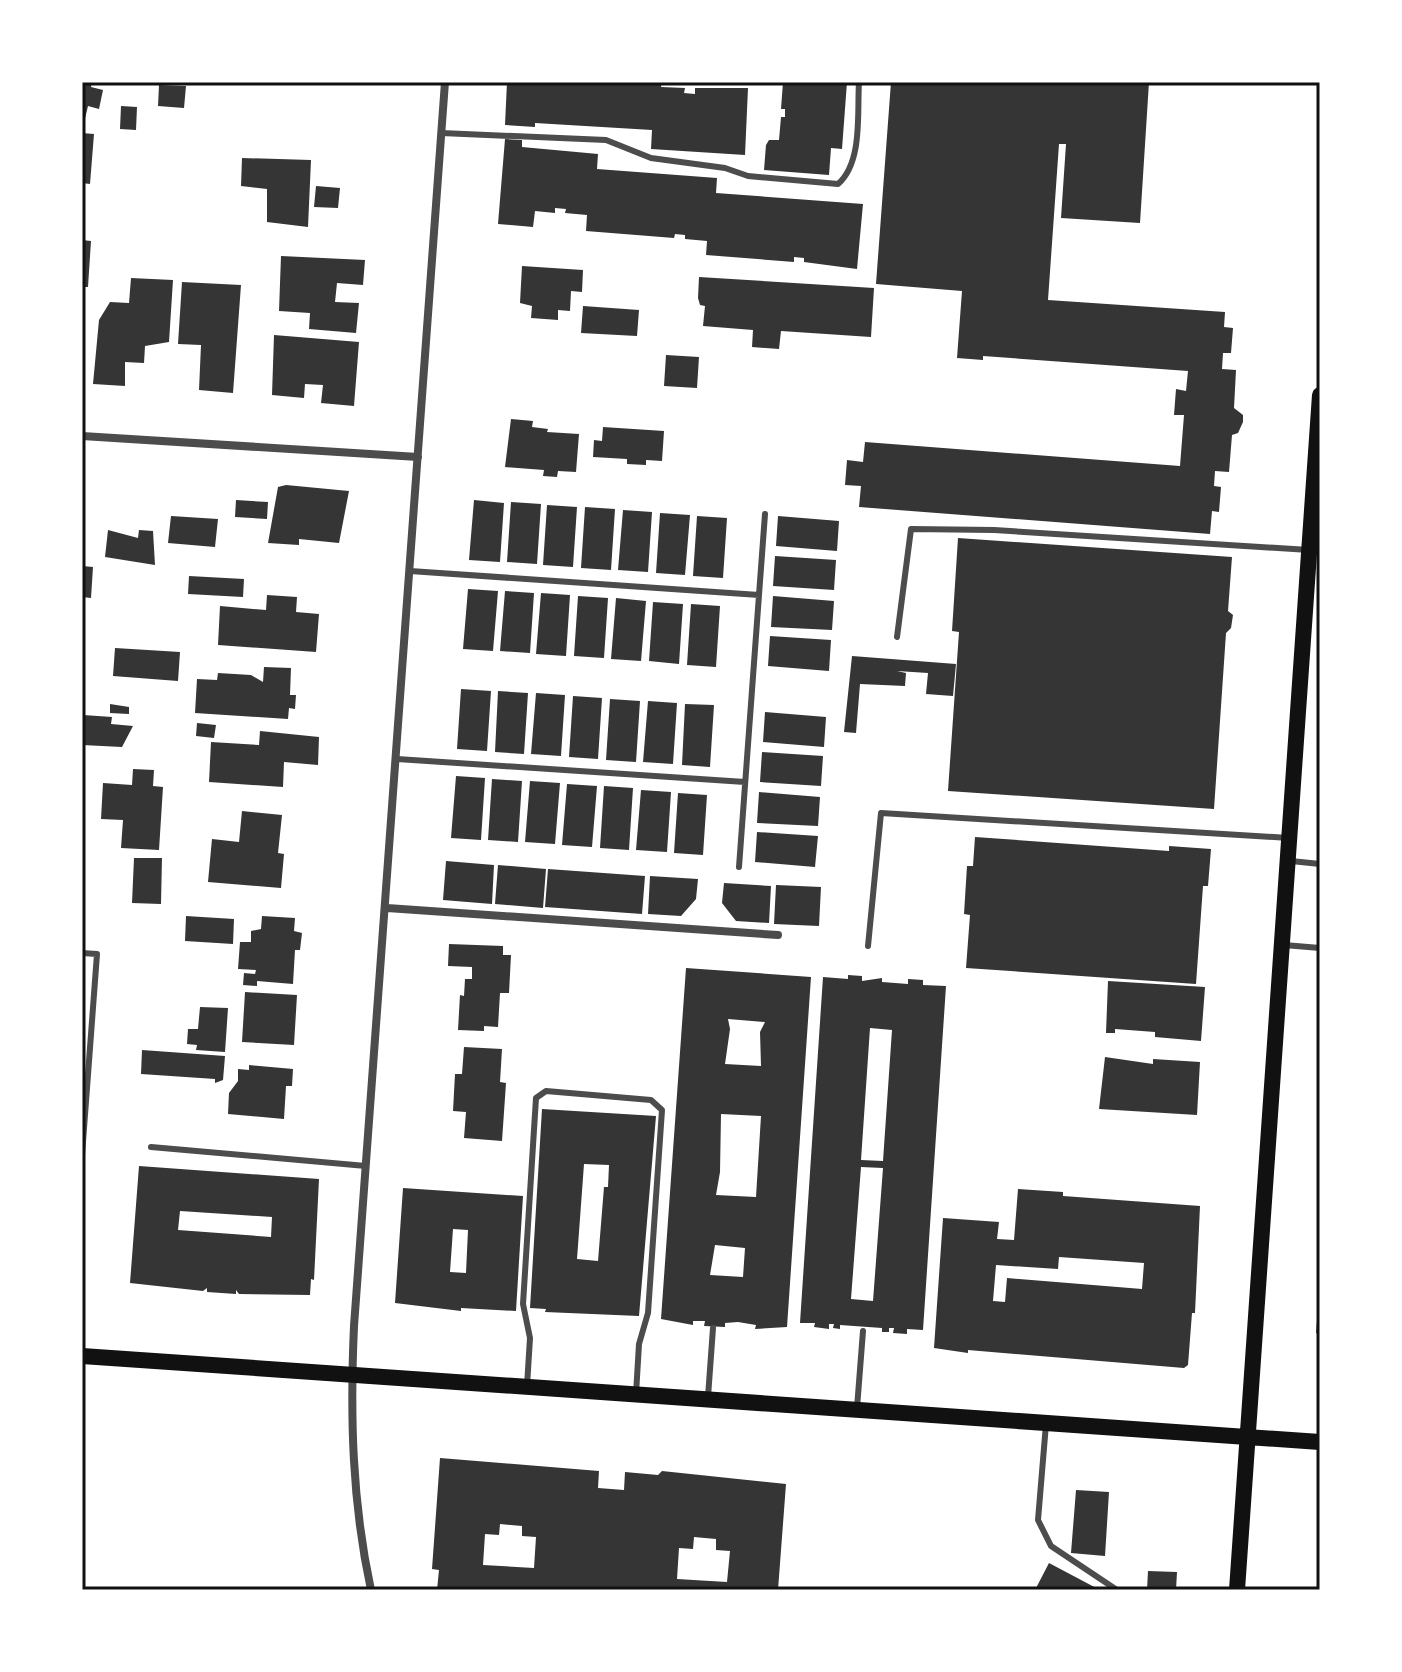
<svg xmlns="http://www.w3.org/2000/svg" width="1402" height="1672" font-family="'Noto Sans',sans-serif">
<rect width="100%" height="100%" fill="#fff"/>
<path fill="#353535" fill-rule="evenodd" d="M82,82H92L91,87L103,90L99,109L88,106L83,127Z
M507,82H662L661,87L685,88L684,93L695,94V88H748L745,155L651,149L652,130L535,123V127L505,125Z
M783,82H847L842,149L831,148L829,175L764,170L766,145L769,140H779L781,117H785V109H781Z
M891,82H1149L1140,223L1061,218L1066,144H1059L1048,300L1225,312L1224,327L1233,328L1231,353H1223L1222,369L1236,370L1234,408L1243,415V422L1238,433L1232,435L1229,472L1215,471L1214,486L1221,487L1219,512L1212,511L1210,534L859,507L861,486L845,485L847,460L863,462L865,442L1180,466L1184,415H1174L1176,389L1186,391L1188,371L983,356V360L957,358L962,291L876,284Z
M159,85L186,86L184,108L158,106Z
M121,106L137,107L136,130L120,129Z
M82,133L94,134L90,184L82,183Z
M505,139L522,140V147L598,154L597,169L717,178L716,193L863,204L857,269L804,262V258L794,257V262L706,255L707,241L685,239V235L675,234L674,238L586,231L587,215L565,213L566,209L555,208V213L535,211L533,227L498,224Z
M242,158L311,160L308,227L267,222V189L241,186Z
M316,186L340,188L338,208L314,207Z
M82,240L91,241L88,287H82Z
M281,256L365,260L363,285L337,283L335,302L359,303L356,333L309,329L310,313L279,311Z
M522,266L583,270L582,292L571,291L570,311L558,310V320L531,318L532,306L520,303Z
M699,277L874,288L871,337L781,331L779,349L752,347L753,330L703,326L705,306L700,305L698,298Z
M131,278L173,280L169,342L145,346L144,363L125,362V386L93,384L99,320L110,302L129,303Z
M182,282L241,285L233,393L199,390L201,345L178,344Z
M583,306L639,310L637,336L581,333Z
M274,335L359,342L354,406L321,403L323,385L305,384L304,398L272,395Z
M666,355L699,357L697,388L664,386Z
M511,419L533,421L532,427L548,429L547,432L579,434L576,472L558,471L557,477L543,476L544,470L505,467Z
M603,427L664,431L662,461L646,460V465L627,464V459L593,457L594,440L602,441Z
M286,485L349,491L339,543L299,539V545L268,543L278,487Z
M236,500L268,502L267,519L235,517Z
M474,500L504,503L500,562L469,560Z
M511,502L541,504L537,564L507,562Z
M547,505L577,507L573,567L543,565Z
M585,507L615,509L611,570L581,568Z
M623,510L652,512L648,572L618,570Z
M660,513L690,515L685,575L656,573Z
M171,516L218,519L215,547L168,543Z
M697,516L727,518L723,578L693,576Z
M778,516L839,521L837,551L776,546Z
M108,530L138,538L139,530L153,531L155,565L105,557Z
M958,538L1232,557L1228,611L1233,615L1231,628L1226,633L1214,809L948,791L959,632L952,631Z
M775,556L836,560L834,590L773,586Z
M82,566L93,567L91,598L82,597Z
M189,576L244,579L243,597L188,594Z
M468,589L498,591L493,651L463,649Z
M505,591L534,593L530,653L500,651Z
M541,593L570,595L566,656L536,654Z
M267,595L297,597L296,612L319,614L316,652L218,645L220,606L266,610Z
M578,596L608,598L604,658L574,656Z
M773,596L834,601L832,630L771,627Z
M616,598L646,601L641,661L611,659Z
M653,602L683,604L679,664L649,661Z
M691,604L720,606L716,667L687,665Z
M770,636L831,640L829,671L768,666Z
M115,648L180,652L178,681L113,676Z
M852,656L956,664L953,696L926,694L928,673L897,671L906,673L905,686L860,684L856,733L844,732Z
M264,667L291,668L290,695H296L295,709L289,708L288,719L195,713L197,679L217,680L218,673L251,675L263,682Z
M461,689L491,691L487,751L457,749Z
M498,691L528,693L524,754L495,752Z
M536,693L565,695L561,756L531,754Z
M573,696L602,698L598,759L569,757Z
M610,699L640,701L636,762L606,760Z
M648,701L677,703L673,764L643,762Z
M110,704L129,707V714L110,713Z
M685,704L714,705L710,767L682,765Z
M765,712L826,717L824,747L763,742Z
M83,715L112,717L111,724L133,726L122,747L82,745Z
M197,723L216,725L214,738L196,736Z
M260,731L319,737L318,765L284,762L283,787L209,782L211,742L259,745Z
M762,752L823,756L821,786L760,782Z
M133,769L154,770L153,786L163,787L159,850L121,848L123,820L101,819L103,783L132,785Z
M456,776L485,778L481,840L451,838Z
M492,779L522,781L518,842L488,840Z
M530,781L560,783L555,844L525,842Z
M567,784L597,786L592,847L562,845Z
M604,786L633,788L629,850L600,848Z
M641,790L671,792L667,852L636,850Z
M759,792L820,797L818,826L757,823Z
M678,793L707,795L703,855L674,853Z
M242,811L282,815L278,853L284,854L281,888L208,882L212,839L239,842Z
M757,832L818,836L815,867L755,862Z
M975,837L1169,851V846L1211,849L1208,886H1203L1196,984L966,968L970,915L964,914L967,866H973Z
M134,858H162L161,904L132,903Z
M446,861L494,865L492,904L443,900Z
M498,865L546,869L543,908L495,904Z
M548,869L645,876L642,914L545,907Z
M650,876L698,879L696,899L681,916L648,914Z
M724,883L771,886L769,923L736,921L722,903Z
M776,885L821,887L819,926L774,924Z
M186,916L234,919L233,944L185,941Z
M262,916L295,918L294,931L302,933L300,950H295L293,984L257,981V986L243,985L244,973L255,974L256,970L238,969L240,942H251V931L261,929Z
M449,944L503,946V955H511L509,993H500L498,1027L484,1026V1031L458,1030L460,995L464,996L465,979H472V967L448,966Z
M686,968L811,977L787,1327L755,1329L756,1325L738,1322L725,1323V1327L704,1326L705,1321H693V1325L661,1319ZM728,1019L765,1022L760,1032L761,1066L725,1064L730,1029ZM721,1114L761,1116L756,1197L716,1195L720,1172ZM715,1245L745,1248L743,1277L710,1275Z
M848,975L862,976V981L882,978V982L908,984V979L923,980V985L946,986L923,1330L907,1329V1334L893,1333L894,1328H889V1332H882V1328L840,1325V1329L833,1328L834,1324H829V1329L814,1327L815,1323H800L823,977L848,979ZM870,1028L892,1030L883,1161L861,1160ZM861,1167L883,1168L873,1301L851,1299Z
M1108,981L1205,987L1201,1041L1155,1037V1032L1115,1029V1033H1106Z
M245,992L297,995L294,1045L242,1042Z
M200,1007L228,1008L225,1052L196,1050L197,1045L187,1044L188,1029H198Z
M464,1047L502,1049L500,1082L506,1083L502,1141L464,1138L466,1112L453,1111L455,1074H462Z
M142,1050L225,1056L223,1080L215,1083V1079L141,1074Z
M1105,1057L1153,1064V1059L1200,1062L1197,1115L1099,1109Z
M249,1065L293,1069L292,1086H286L284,1119L228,1114L229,1093L238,1081V1069L249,1070Z
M542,1109L656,1116L639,1316L545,1312L546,1309L530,1308ZM584,1164L609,1165L608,1187H604L598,1261L577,1259Z
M139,1166L319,1179L314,1280L311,1279L310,1295L239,1294L236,1290V1294L207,1292V1288L203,1291L130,1283ZM180,1211L272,1217L271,1237L178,1230Z
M403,1188L523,1196L516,1311L461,1308V1311L395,1303ZM453,1229L468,1230L466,1273L450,1272Z
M1018,1189L1063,1192V1196L1200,1206L1195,1313H1192L1188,1365L1184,1368L968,1350V1353L934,1348L943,1218L999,1222L997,1239L1014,1240ZM1059,1257L1144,1263L1142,1289L1007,1278L1005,1302L993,1301L996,1265L1058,1269Z
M1318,1309H1320V1334L1316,1333Z
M440,1458L599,1471L598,1488L624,1490L625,1472L658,1475L662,1471L786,1484L778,1590H437L439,1570L432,1569ZM500,1524L522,1526V1536L536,1537L534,1568L483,1565L485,1534L499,1535ZM694,1537L716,1539V1550L730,1551L727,1582L677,1579L679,1548L693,1549Z
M1076,1490L1109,1492L1105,1556L1071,1553Z
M1049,1563L1100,1590H1035Z
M1148,1571L1177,1572L1176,1590H1147Z"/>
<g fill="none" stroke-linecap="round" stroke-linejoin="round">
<path stroke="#4c4c4c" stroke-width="6" d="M441,133L606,140L651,158L725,168L748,176L838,184C863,162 857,113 859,82
M410,571L759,595L765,514
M897,637L911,529L994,530L1309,550
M397,759L745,782
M1291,861L1320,864
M739,867L759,595
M1284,945L1320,948
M868,946L881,813L1289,838
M82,953L97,954L82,1155
M151,1147L366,1166
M527,1386L530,1338L523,1304L536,1098L546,1091L651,1100L662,1110L648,1313L639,1344L636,1394
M708,1397L713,1328
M857,1408L863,1331
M1046,1424L1038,1520L1051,1546L1117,1590"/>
<path stroke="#4c4c4c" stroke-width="8" d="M82,436L418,457
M387,908L778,935
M371,1590C352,1502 350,1416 354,1326L445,82"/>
<path stroke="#111" stroke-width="16" d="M82,1356L1320,1442
M1237,1590L1320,395"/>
</g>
<rect width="1402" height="1672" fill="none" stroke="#ffffff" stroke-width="168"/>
<rect x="84" y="84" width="1234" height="1504" fill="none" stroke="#111" stroke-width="3"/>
</svg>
